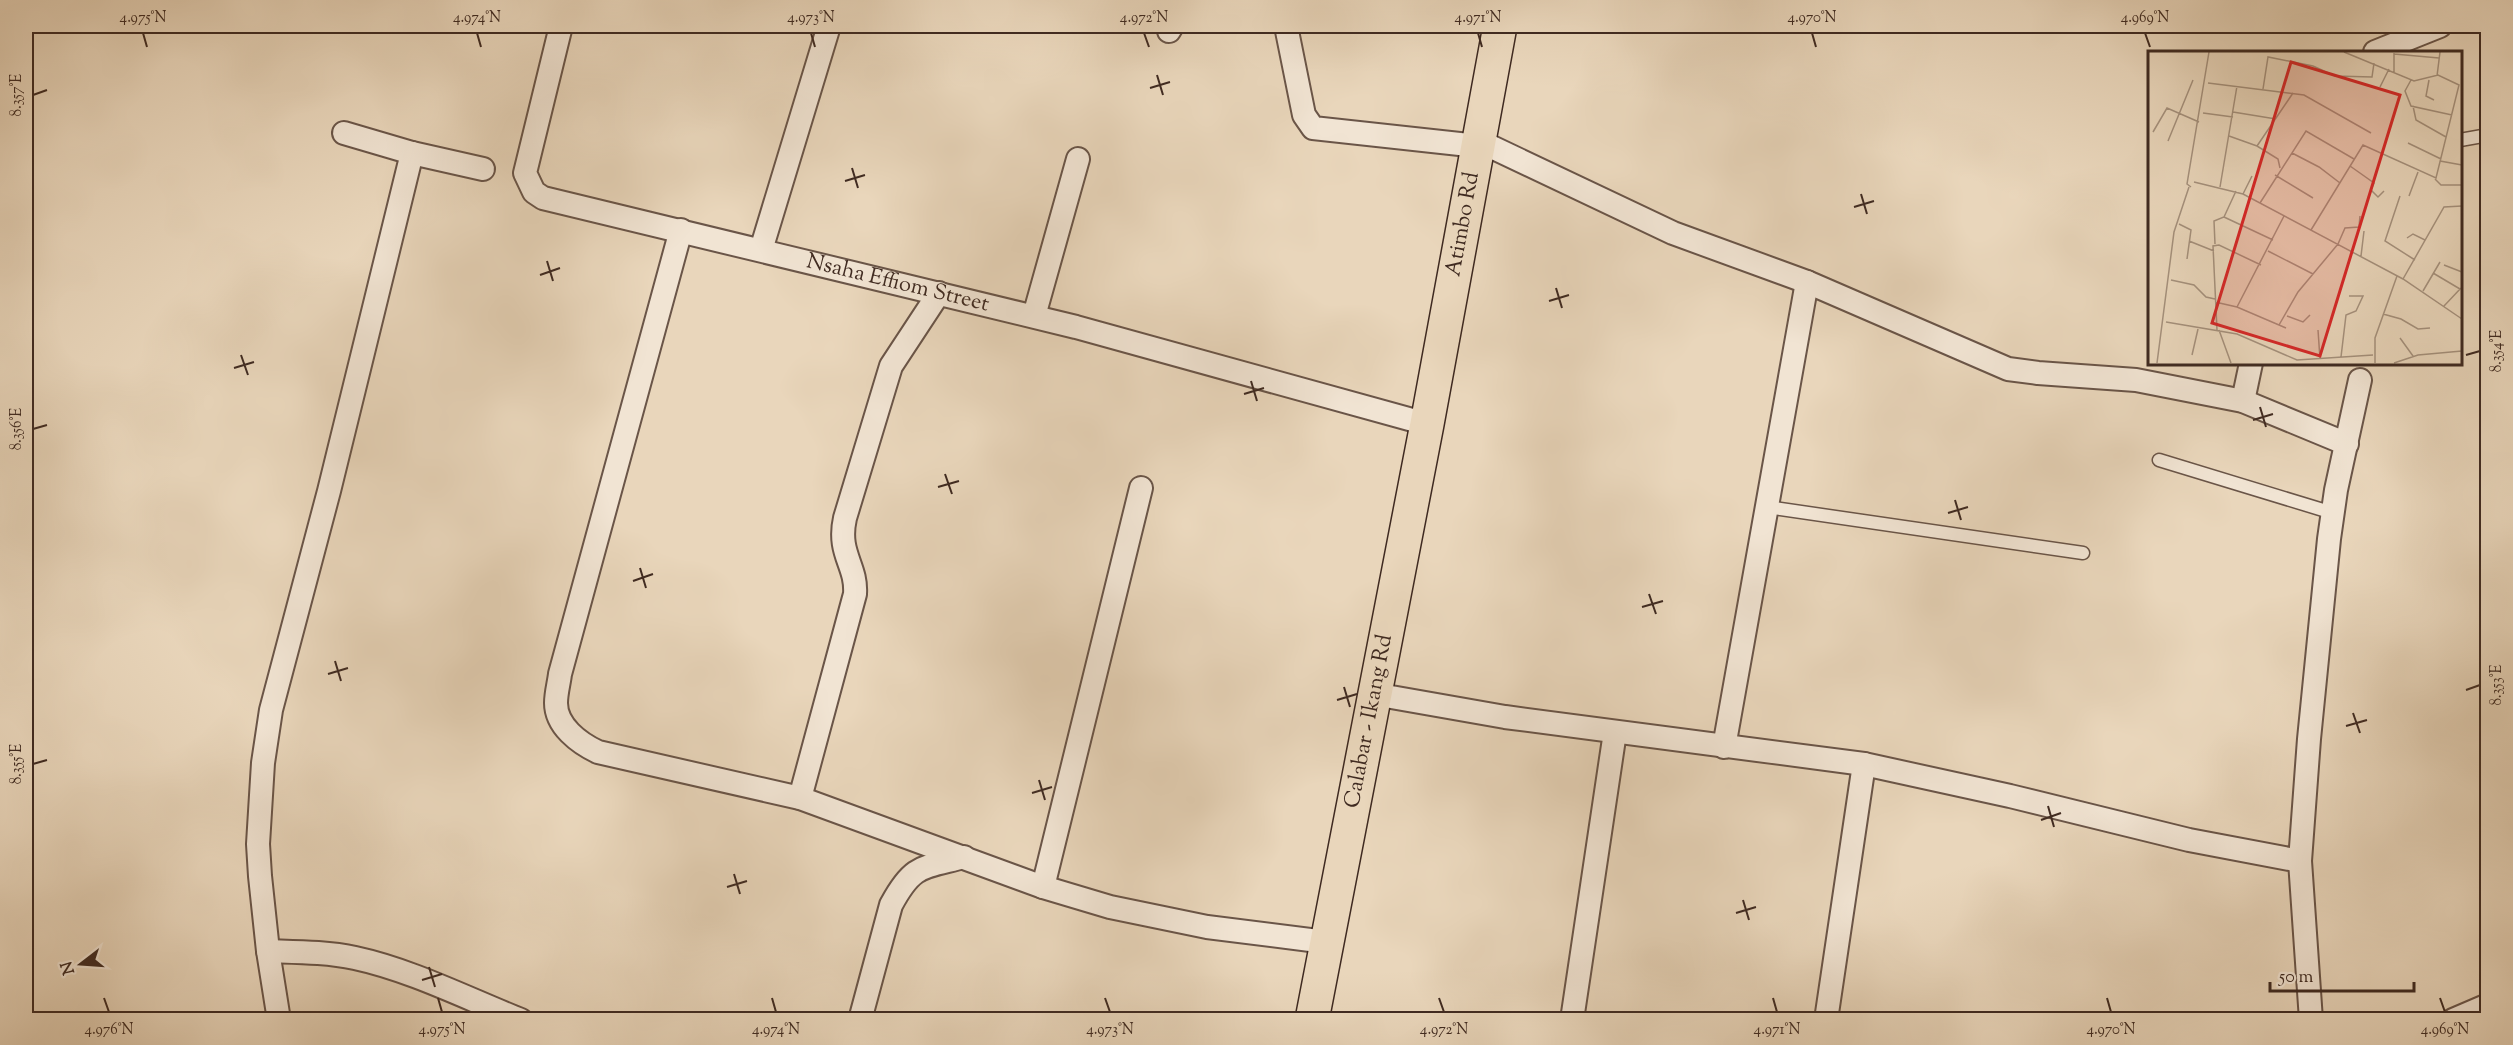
<svg xmlns="http://www.w3.org/2000/svg" width="2513" height="1045" font-family="'Sorts Mill Goudy',serif">
<rect width="100%" height="100%" fill="#e9d6bb"/>
<filter id="stains"><feTurbulence type="fractalNoise" baseFrequency=".00333" numOctaves="4"/><feColorMatrix values="0 0 0 0 .2 0 0 0 0 .09 0 0 0 0 .02 0 0 0 .5 -.17"/></filter>
<radialGradient id="worn" r=".72"><stop offset=".6" stop-color="#630" stop-opacity="0"/><stop offset="1" stop-color="#630" stop-opacity=".3"/></radialGradient>
<g fill="none" stroke-linecap="round" stroke-linejoin="round">
<g stroke="#6a5548" stroke-width="15">
<path id="lane" d="M2460,140L2488,135
M2159,460L2333,513
M1767,507L2083,553"/>
</g>
<g stroke="#6a5548" stroke-width="26">
<g id="street">
<path id="s1" d="M561,26L525,173L534,192L543,198L1076,327L1427,424"/>
<path d="M1286,26L1304,115L1313,128L1478,146"/>
<path d="M1169,31L1172,26"/>
<path d="M2375,52L2440,26"/>
<path d="M344,133L412,153L483,169"/>
<path d="M1479,141L1673,233L1807,282L2008,369L2038,373L2136,380L2243,401L2347,444"/>
<path d="M681,230L560,674C559,683 556,693 556,703C556,726 579,743 598,752L800,798L1043,887L1110,907L1207,927L1326,942"/>
<path d="M761,250L829,26"/>
<path d="M1034,316L1078,159"/>
<path d="M2243,401L2251,363"/>
<path d="M1374,694L1505,717L1864,764L2010,796L2189,840L2300,861"/>
<path d="M1724,747L1807,282"/>
<path d="M800,798L855,594C857,565 837,554 845,518L891,366L939,293"/>
<path d="M1043,887L1141,488"/>
<path d="M268,951C297,952 327,952 355,958C411,970 468,999 521,1020"/>
<path d="M279,1020L268,951L260,876L258,844L263,763L271,710L329,491L412,153"/>
<path d="M860,1020L891,905C913,864 922,868 964,857"/>
<path d="M1572,1020L1615,732"/>
<path d="M1826,1020L1864,764"/>
<path d="M2311,1020L2300,861L2309,739L2329,539L2336,490L2360,380"/>
<path d="M2453,1020L2488,1005"/>
</g>
</g>
<g stroke="#3f2a21" stroke-width="36">
<g id="primary">
<path id="s2" d="M1312,1020L1427,424L1500,26"/>
</g>
</g>
<use href="#lane" stroke="#f1e4d3" stroke-width="12"/>
<use href="#street" stroke="#f1e4d3" stroke-width="22"/>
<use href="#primary" stroke="#e9d6bb" stroke-width="33"/>
</g>
<path fill="none" stroke="#3f2a21" stroke-width="2" d="M143,33L147,47M477,33L481,47M811,33L815,47M1144,33L1149,47M1478,33L1482,47M1812,33L1816,47M2145,33L2150,47M1157,75L1163,95M1150,88L1170,82M33,95L47,90M852,168L858,188M845,181L865,175M1861,194L1867,214M1854,207L1874,201M547,261L553,281M540,275L560,268M1556,288L1562,308M1549,301L1569,295M241,355L248,375M2466,355L2480,351M234,368L254,362M1251,381L1257,401M1244,394L1264,388M2260,407L2266,427M2253,420L2273,414M33,429L47,425M945,474L952,494M938,487L959,481M1955,500L1961,520M1948,513L1968,507M640,568L646,588M633,581L653,574M1649,594L1656,614M1642,607L1663,601M335,661L341,681M328,674L348,668M1344,687L1350,707M2466,690L2480,685M1337,700L1357,694M2353,713L2360,733M2346,726L2367,720M33,764L47,760M1039,780L1045,800M1032,793L1052,787M2048,806L2054,827M2041,820L2061,813M734,874L740,894M727,887L747,881M1743,900L1749,920M1736,913L1756,907M429,967L435,987M422,980L442,974M104,998L109,1012M438,998L442,1012M772,998L776,1012M1105,998L1110,1012M1439,998L1444,1012M1773,998L1777,1012M2107,998L2111,1012M2440,998L2445,1012"/>
<g text-anchor="middle" dominant-baseline="central" stroke-width="5" stroke-linejoin="round" paint-order="stroke">
<g font-size="22" fill="#3f2a21" stroke="#f1e4d3">
<text stroke="none"><textPath href="#s2" startOffset="810">Atimbo Rd</textPath></text>
<text stroke="none"><textPath href="#s1" startOffset="548">Nsaha Effiom Street</textPath></text>
<text stroke="none"><textPath href="#s2" startOffset="304">Calabar - Ikang Rd</textPath></text>
</g>
</g>
<g transform="translate(2148 51)">
<rect width="314" height="314" fill="#e9d6bb"/>
<path fill="none" stroke="#a5917d" stroke-width="1.5" d="M246,3L291,7M246,21V2M289,25L292,1M263,29L257,40L263,55L304,64M281,29L278,45L286,49M60,32L156,44L223,82M232,36L241,18M115,38L120,6L165,15L187,25L224,26L226,12M265,55L268,69L298,86M85,61L128,68M55,62L85,66M5,81L19,57L51,71M81,85L109,95L130,108L132,117M20,90L45,29M260,92L293,108M109,95L145,42M144,102L171,116L192,132M292,110L314,114M202,115L226,132L223,139L230,146L236,140M127,124L165,147M287,128L293,134H314M46,131L95,143L255,228L314,268M43,136L39,133L61,1M72,136L89,35M95,143L104,125M252,145L237,190L267,209M261,145L270,121M112,152L158,80L206,108M76,166L125,189M31,173L43,179L39,208M163,179L215,94L288,127L311,34L290,24L266,30L196,1M259,187L265,183L277,189M41,190L66,200M67,193L66,170L76,166L88,140M190,193L197,177L211,176L212,165M120,200L165,223M213,205L216,180M296,214L314,221M285,222L312,238M255,228L296,156L314,155M23,229L46,234L58,246L67,248M275,240L292,211M67,251L89,256L138,277M296,255L313,237M89,256L136,165M235,263L253,268L270,278L282,277M139,265L155,271L162,264M18,271L89,283L149,309L225,304M131,274L150,241L190,193M69,279L65,195L71,194L113,214M71,279L83,312M170,279L172,308M252,287L265,305M44,304L50,278M193,306L198,264L208,260L215,245H201M9,312L26,181L41,136M227,312V287L249,225M246,312L270,304L314,300"/>
<path fill="#d62828" fill-opacity="0.15" stroke="#d62828" stroke-width="3" d="M143,11L252,44L172,305L64,272Z"/>
<rect width="314" height="314" fill="none" stroke="#3f2a21" stroke-width="3"/>
</g>
<rect width="2513" height="1045" fill="none" stroke="#e9d6bb" stroke-width="66"/>
<g transform="translate(81 964) rotate(253)" stroke="#f1e4d3" stroke-width="4.5" paint-order="stroke">
<path d="M0-4.5L10 22L0 15L-10 22Z" fill="#3f2a21"/>
<text y="-9" font-size="16" font-weight="bold" text-anchor="middle" fill="#3f2a21">N</text>
</g>
<path d="M2270 982v9h144v-9" fill="none" stroke="#3f2a21" stroke-width="3"/>
<text x="2279" y="982" font-size="18" fill="#3f2a21" stroke="#f1e4d3" stroke-width="4.5" paint-order="stroke">50 m</text>
<rect x="33" y="33" width="2447" height="979" fill="none" stroke="#3f2a21" stroke-width="2"/>
<g font-size="15" text-anchor="middle" fill="#3f2a21">
<text x="143" y="22">4.975°N</text>
<text x="477" y="22">4.974°N</text>
<text x="811" y="22">4.973°N</text>
<text x="1144" y="22">4.972°N</text>
<text x="1478" y="22">4.971°N</text>
<text x="1812" y="22">4.970°N</text>
<text x="2145" y="22">4.969°N</text>
<text transform="translate(16 95) rotate(-90)" y="5">8.357°E</text>
<text transform="translate(2496 351) rotate(-90)" y="5">8.354°E</text>
<text transform="translate(16 429) rotate(-90)" y="5">8.356°E</text>
<text transform="translate(2496 685) rotate(-90)" y="5">8.353°E</text>
<text transform="translate(16 764) rotate(-90)" y="5">8.355°E</text>
<text x="109" y="1034">4.976°N</text>
<text x="442" y="1034">4.975°N</text>
<text x="776" y="1034">4.974°N</text>
<text x="1110" y="1034">4.973°N</text>
<text x="1444" y="1034">4.972°N</text>
<text x="1777" y="1034">4.971°N</text>
<text x="2111" y="1034">4.970°N</text>
<text x="2445" y="1034">4.969°N</text>
</g>
<rect width="100%" height="100%" filter="url(#stains)"/>
<rect width="100%" height="100%" fill="url(#worn)"/>
</svg>
